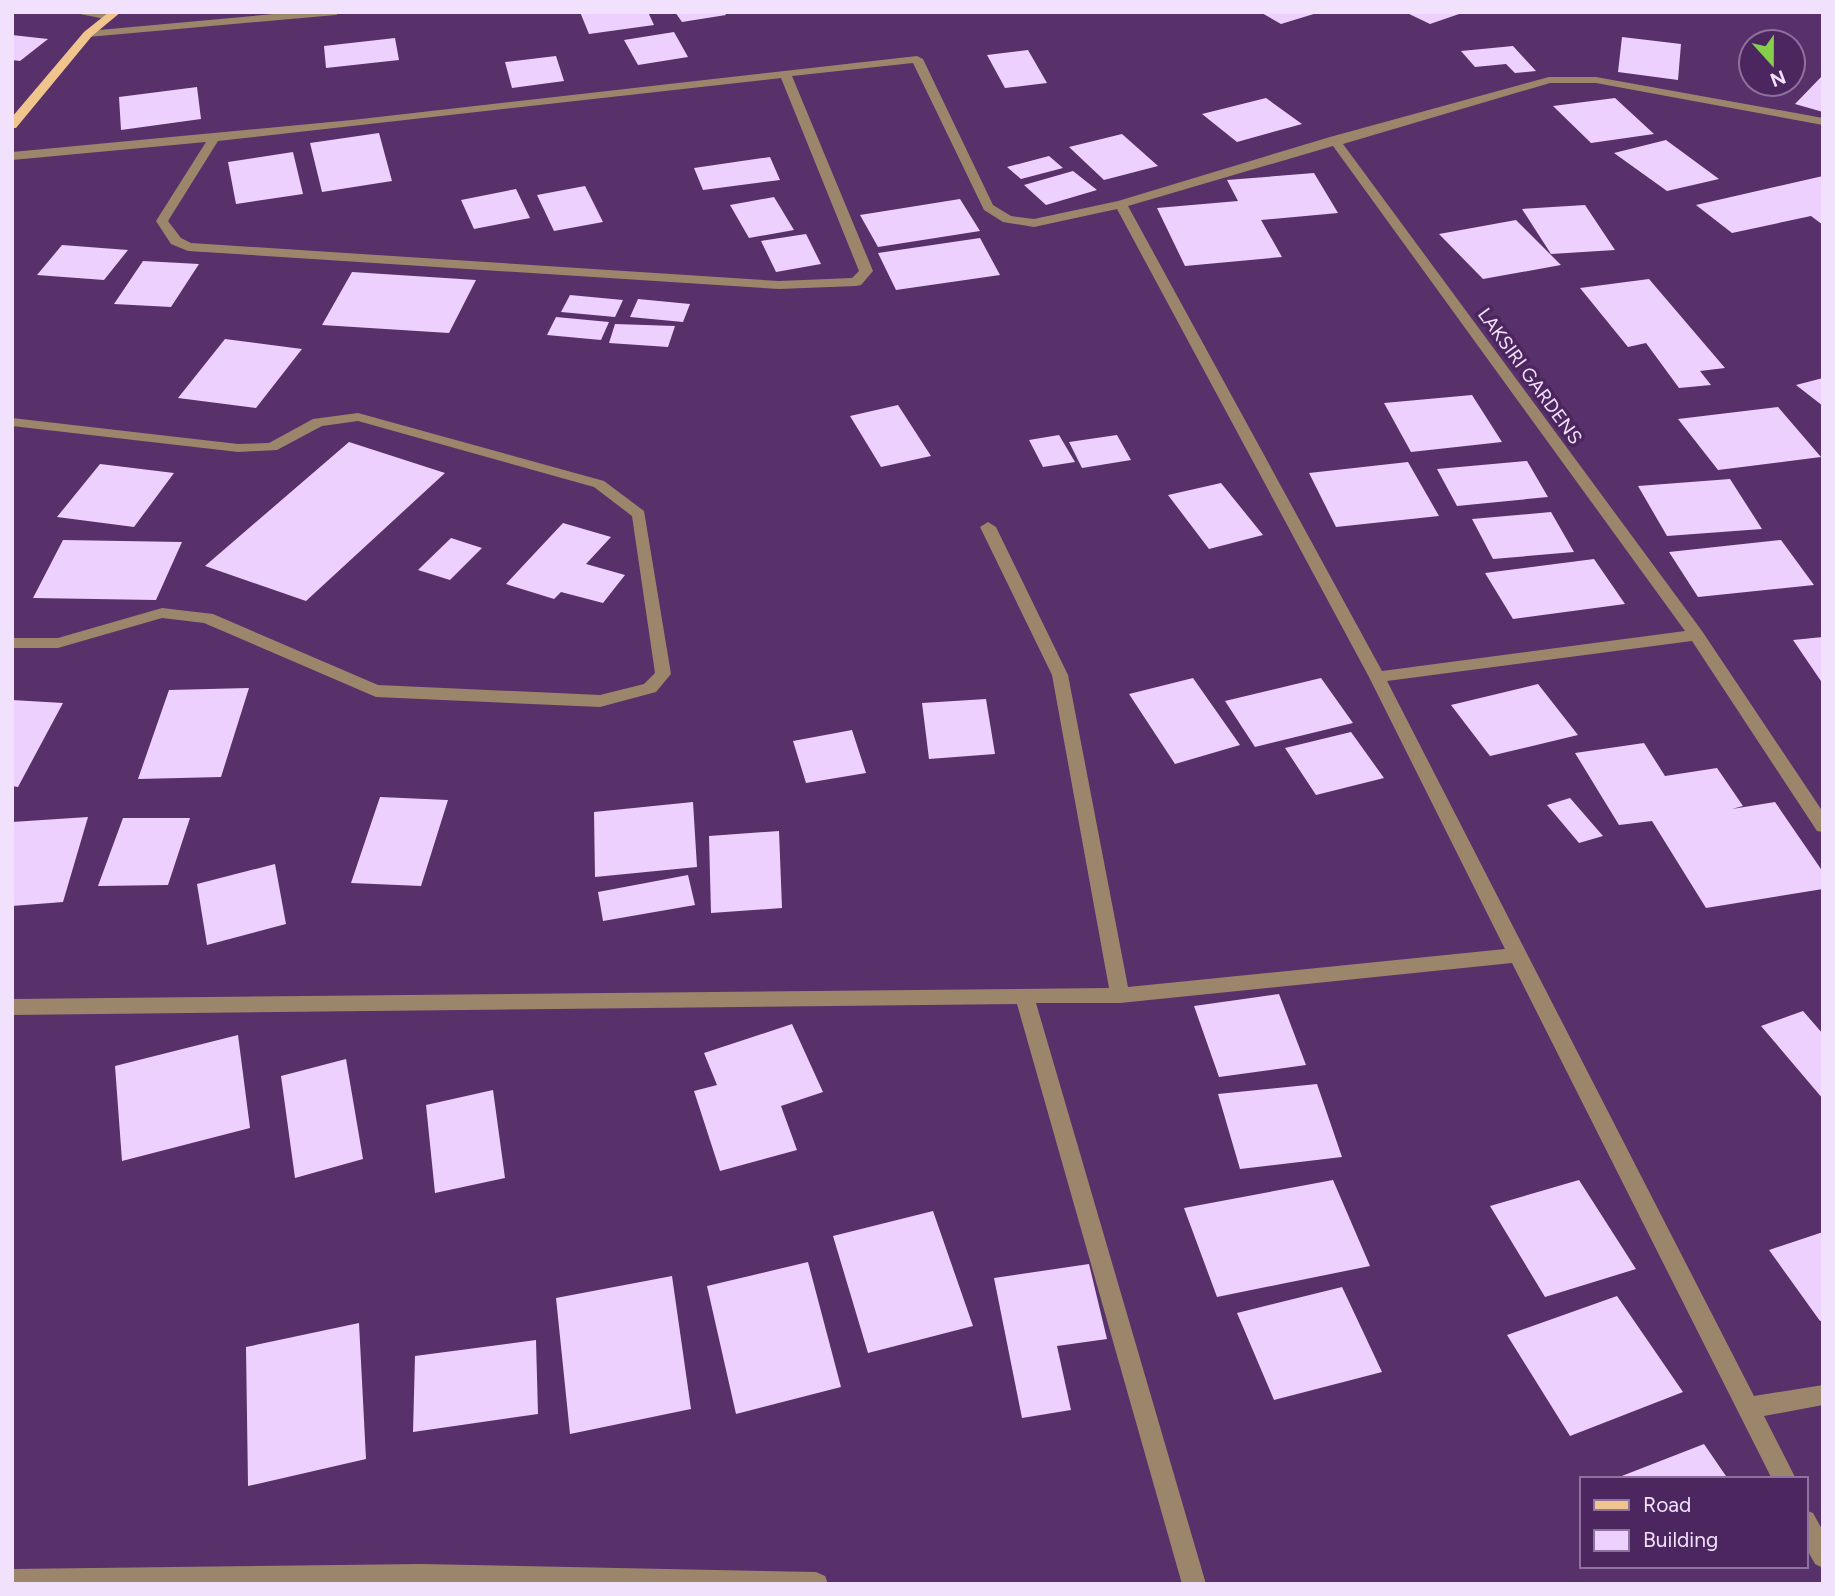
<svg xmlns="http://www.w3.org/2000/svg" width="1835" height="1596" font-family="Figtree,sans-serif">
<rect width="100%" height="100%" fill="#58306a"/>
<path fill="#eed0fe" d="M580,12H648L654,25L589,34Z
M675,12H724L726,15L682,22Z
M1260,12H1317V13L1281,24Z
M1405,12H1462V13L1430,24Z
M674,32L688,57L638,65L624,40Z
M12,35L48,39L20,61L12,60Z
M1622,37L1681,44L1678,80L1618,72Z
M395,38L399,60L326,68L324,46Z
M1513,46L1536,71L1515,73L1506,64L1475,67L1461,51Z
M1028,50L1047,83L1005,88L987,55Z
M556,56L564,81L512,88L505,62Z
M1823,75V112L1795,104Z
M197,87L201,119L121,130L119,97Z
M1266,98L1302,124L1237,142L1202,114Z
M1615,98L1654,134L1591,143L1553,106Z
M379,133L392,181L322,192L310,143Z
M1122,134L1158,166L1104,180L1069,147Z
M1666,140L1719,179L1667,191L1614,153Z
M293,152L303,194L236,204L228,162Z
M1049,156L1063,168L1021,179L1007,167Z
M770,157L780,180L703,190L694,168Z
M1073,171L1097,190L1046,205L1024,185Z
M1314,173L1338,213L1261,220L1282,257L1185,266L1157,208L1238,201L1227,180Z
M1823,176V225L1811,216L1732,233L1696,205Z
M585,186L603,222L554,231L537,195Z
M516,189L530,218L474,229L461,200Z
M774,197L794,230L749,238L730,205Z
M960,199L980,231L878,247L860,215Z
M1585,205L1615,250L1551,254L1522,209Z
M1516,220L1561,265L1483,279L1439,234Z
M806,234L821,264L776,272L761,241Z
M980,238L1000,275L896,290L878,253Z
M62,245L128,250L104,280L37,275Z
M143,261L199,264L171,307L114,304Z
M352,272L476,280L449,333L322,325Z
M1649,279L1725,368L1700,371L1711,385L1679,388L1646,343L1628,347L1580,288Z
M570,295L623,300L615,317L561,312Z
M638,299L690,304L683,322L630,317Z
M556,317L609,322L601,340L547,335Z
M615,324L675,326L668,347L609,343Z
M225,339L302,349L256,408L178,398Z
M1823,378V406L1796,385Z
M1472,395L1502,442L1411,452L1384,403Z
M898,405L931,456L881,467L850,416Z
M1778,407L1821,457L1718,470L1678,419Z
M1059,435L1075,462L1043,467L1029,440Z
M1117,435L1131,460L1082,468L1069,442Z
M349,442L445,473L306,601L205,566Z
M1527,461L1548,497L1457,506L1437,469Z
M1408,462L1439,516L1336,527L1309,473Z
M100,464L174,473L134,527L57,517Z
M1730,479L1762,529L1667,536L1638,486Z
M1221,483L1263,535L1209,549L1168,495Z
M1551,512L1574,552L1493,559L1472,519Z
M563,523L611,537L586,564L625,575L603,603L561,592L554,599L506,584Z
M451,538L482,548L450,580L418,570Z
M63,540L182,542L156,600L33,598Z
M1781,540L1814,585L1698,597L1669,552Z
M1594,559L1625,604L1513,619L1485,573Z
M1823,637V684L1793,640Z
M1193,678L1240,745L1175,764L1129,694Z
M1321,678L1353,723L1255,747L1225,701Z
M1538,684L1578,735L1490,756L1451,705Z
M249,688L221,777L138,779L169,690Z
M986,699L995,754L929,759L922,703Z
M12,700L63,703L18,787L12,786Z
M852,730L866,773L806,783L793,741Z
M1351,732L1384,778L1316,795L1285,748Z
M1644,743L1665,776L1717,768L1743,806L1732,809L1775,802L1823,872V889L1706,908L1652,821L1619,825L1575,753Z
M380,797L448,800L421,886L351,883Z
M1570,798L1603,836L1579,843L1547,805Z
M693,802L697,867L595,877L594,812Z
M88,817L63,902L12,906V822Z
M123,818H190L168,885L98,886Z
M779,831L782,908L711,913L709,836Z
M275,864L286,924L207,945L197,884Z
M688,875L695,905L603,921L598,892Z
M1279,994L1306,1065L1219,1077L1194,1006Z
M1803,1011L1823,1034V1099L1761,1026Z
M792,1024L823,1092L781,1106L797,1150L720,1171L694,1091L717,1085L704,1053Z
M238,1035L250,1128L122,1161L115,1066Z
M346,1059L363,1159L295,1178L281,1076Z
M1317,1084L1342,1157L1240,1169L1218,1094Z
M493,1090L505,1178L435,1193L426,1105Z
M1333,1180L1370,1266L1217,1297L1184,1208Z
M1579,1180L1636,1269L1545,1297L1490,1206Z
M933,1211L973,1326L868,1353L833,1236Z
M1823,1232V1320L1820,1321L1769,1250Z
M808,1262L841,1387L736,1414L707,1286Z
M1089,1264L1107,1339L1057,1346L1071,1410L1022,1418L994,1278Z
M672,1276L691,1409L570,1434L556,1298Z
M1342,1287L1382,1372L1274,1400L1237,1313Z
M1617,1296L1683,1392L1570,1436L1507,1335Z
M359,1323L366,1459L248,1486L246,1347Z
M536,1340L538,1414L413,1432L415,1356Z
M1704,1444L1728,1479H1614Z"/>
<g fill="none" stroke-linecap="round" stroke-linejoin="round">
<path fill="#9b866b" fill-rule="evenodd" d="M70,12H100L115,17L110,20Z
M296,12H341L336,15L88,37L82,34L88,31Z
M917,56L923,59L993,205L1011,216L1034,219L1118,201L1330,137L1549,77H1596L1823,118V125L1596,83H1550L1343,144L1702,631L1823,812V832L1817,831L1692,641L1387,681L1754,1396L1823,1385V1405L1764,1416L1796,1479H1772L1512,963L1120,1003H1036L1206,1584H1182L1017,1004L12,1015V999L1109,988L1052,675L980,527L988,522L996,527L1068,675L1128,987L1505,949L1369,677L1117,209L1034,227L1003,222L984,210L913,63L792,76L873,271L861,285L856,286L779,289L188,251L171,244L156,221L206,142L12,160V152L352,120ZM781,78L859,271L852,278L779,281L191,243L181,238L168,221L218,141ZM1333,146L1685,631L1382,671L1128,206Z
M358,413L604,481L644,511L671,674L656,692L600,707L376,697L204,623L162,618L58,648H12V638H58L162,608L213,614L378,685L600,695L644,684L655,673L632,516L594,487L358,421L322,426L277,450L238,452L12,426V418L238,444L269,443L313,419Z
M1805,1510L1813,1513L1823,1531V1568L1815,1564L1805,1546Z
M421,1564L816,1572L825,1576L828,1584H12V1569Z"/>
<path fill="#f0c58d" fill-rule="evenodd" d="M109,12H121L92,36L16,128H12V117L84,32Z"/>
</g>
<g text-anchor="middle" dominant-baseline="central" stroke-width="7" stroke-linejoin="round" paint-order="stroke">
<g font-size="19" fill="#f2e1fc" stroke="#4c265e">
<text transform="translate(1530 376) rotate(54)">LAKSIRI GARDENS</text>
</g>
</g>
<rect width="1835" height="1596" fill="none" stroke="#f2e1fc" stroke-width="28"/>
<rect x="1580" y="1477" width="228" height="91" fill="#4c265e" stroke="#8e719d" stroke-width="2"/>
<rect x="1594" y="1500" width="35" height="10" fill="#f0c58d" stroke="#8e719d" stroke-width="2"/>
<text x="1643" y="1512" font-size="21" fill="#f2e1fc">Road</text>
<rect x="1594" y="1530" width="35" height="21" fill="#eed0fe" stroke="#8e719d" stroke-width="2"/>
<text x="1643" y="1547" font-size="21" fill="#f2e1fc">Building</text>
<g transform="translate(1772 63) rotate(159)"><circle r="33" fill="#4c265e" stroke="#8e719d" stroke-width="2"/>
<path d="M0-5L12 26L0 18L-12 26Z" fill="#85cf4d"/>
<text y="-10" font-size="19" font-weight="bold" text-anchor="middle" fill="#f2e1fc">N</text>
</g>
</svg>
